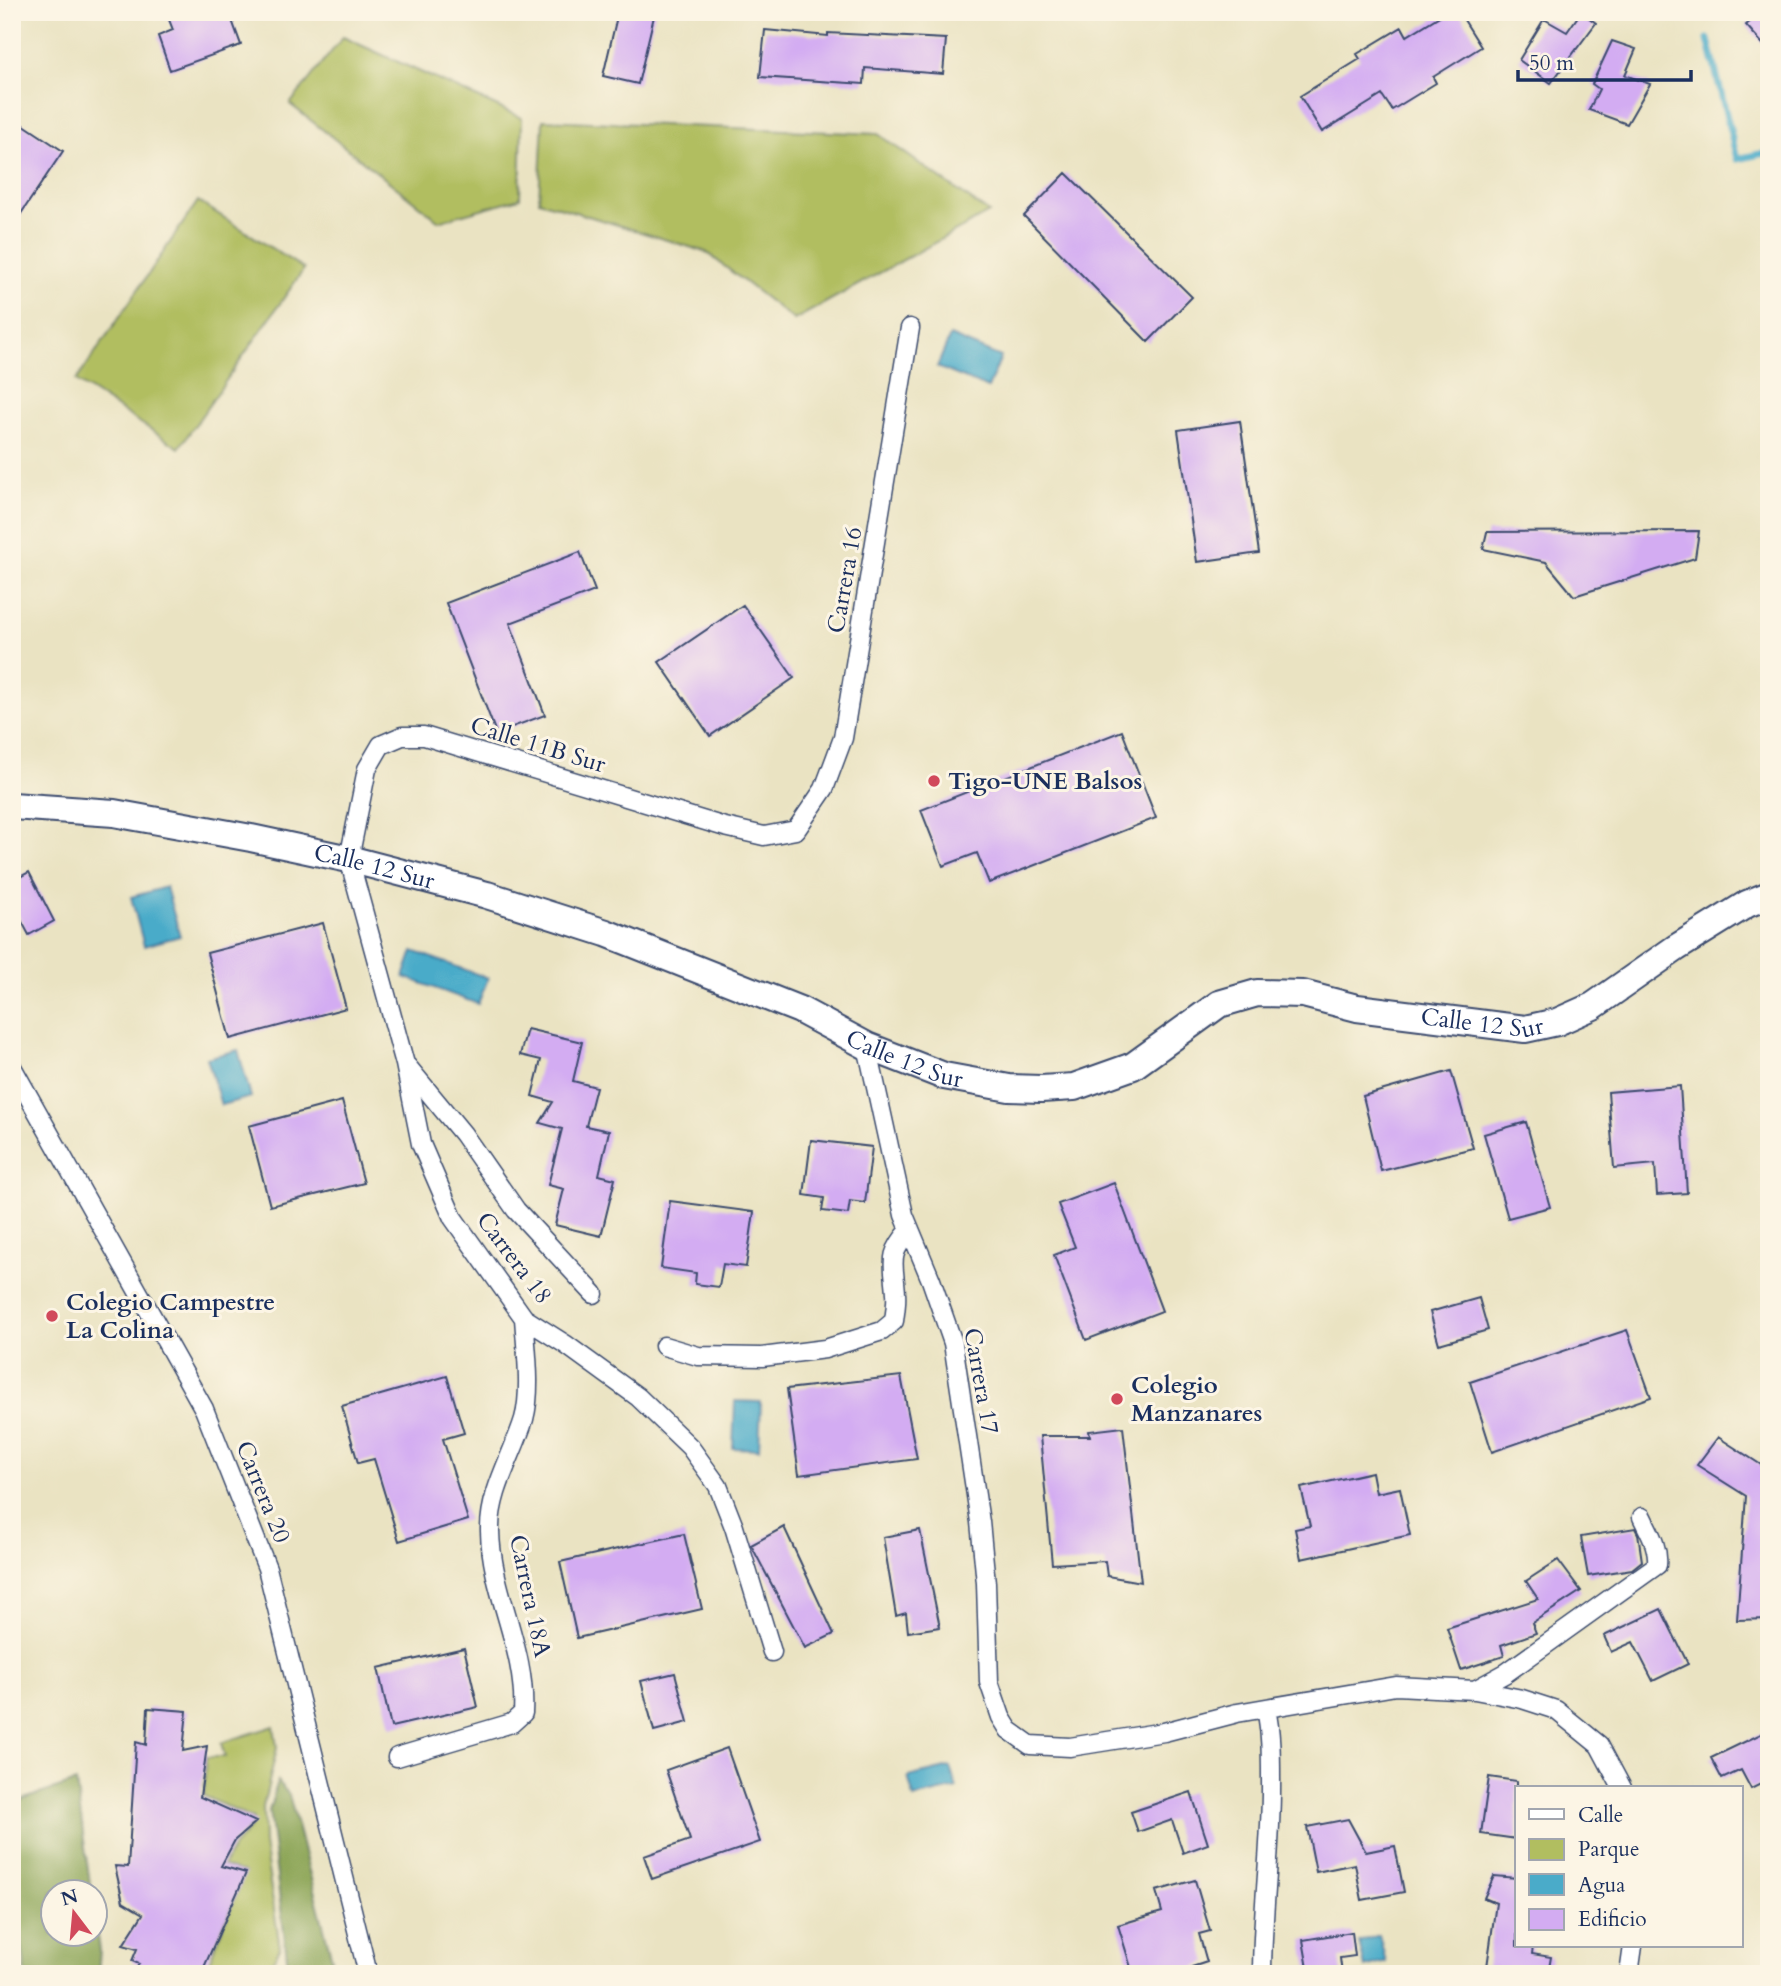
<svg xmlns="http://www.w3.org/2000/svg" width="1781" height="1986" font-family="Cardo,serif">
<rect width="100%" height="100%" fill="#fcf5e5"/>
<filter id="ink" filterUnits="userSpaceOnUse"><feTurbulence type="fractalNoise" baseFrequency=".0143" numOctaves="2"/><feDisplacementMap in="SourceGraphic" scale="14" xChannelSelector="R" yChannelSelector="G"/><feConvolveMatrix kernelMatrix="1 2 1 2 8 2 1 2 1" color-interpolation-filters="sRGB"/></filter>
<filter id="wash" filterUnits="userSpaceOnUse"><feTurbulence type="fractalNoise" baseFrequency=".00686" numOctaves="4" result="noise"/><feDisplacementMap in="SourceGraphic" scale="28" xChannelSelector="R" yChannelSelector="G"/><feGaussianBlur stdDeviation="1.57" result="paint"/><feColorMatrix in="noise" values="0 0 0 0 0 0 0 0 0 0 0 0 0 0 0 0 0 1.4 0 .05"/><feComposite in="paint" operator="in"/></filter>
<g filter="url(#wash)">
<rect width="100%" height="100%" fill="#eae3c2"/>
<path fill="#b1be60" stroke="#66765f" stroke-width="2" d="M343,37L522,118L520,198L439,221L290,104Z
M543,120L878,134L989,213L794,320L706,252L539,201Z
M198,201L304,269L179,448L76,381Z
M274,1726L277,1748L263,1807L264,1844L280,1948L266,1974H204L245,1873L223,1866L234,1846L251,1827L253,1819L204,1796L206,1757H225L221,1743Z"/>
<path fill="#8ca556" stroke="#546a5a" stroke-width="2" d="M278,1781L289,1795L336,1974H289L269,1811Z
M76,1782L91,1891L52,1892V1934H94L95,1916L100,1950L98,1974H26L21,1939L12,1803Z"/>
<path fill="#4aabc9" stroke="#326d94" stroke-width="2" d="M950,336L1001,357L988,388L937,367Z
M166,887L180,936L144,946L131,897Z
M413,951L488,978L478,1004L404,977Z
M238,1050L251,1097L221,1105L207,1058Z
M735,1401L761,1402L759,1449L733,1448Z
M950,1767L957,1788L914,1798L908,1777Z
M1379,1935L1386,1962L1365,1968L1359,1942Z"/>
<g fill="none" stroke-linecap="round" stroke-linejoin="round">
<path stroke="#4aabc9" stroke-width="7" d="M1708,39L1737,159L1769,152"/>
</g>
<g id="blocks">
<path fill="#d3acf2" d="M166,12H229L241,45L170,70L158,36L173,30Z
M618,12H655L638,84L603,76Z
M1446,12H1459L1481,47L1433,77L1436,83L1392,110L1382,95L1322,132L1300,96L1360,59L1357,54L1402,27L1407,36Z
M1581,12L1596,23L1551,83L1519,60L1544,19L1567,32Z
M1762,12H1769V51L1746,25Z
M765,30L828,36V33L946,39L943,74L865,68L864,84L760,77Z
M1612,41L1636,49L1625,75L1650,84L1627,124L1589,110L1599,89L1592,84Z
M12,117L63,151L12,227Z
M1066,173L1192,297L1148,342L1024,216Z
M1240,421L1259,553L1197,562L1178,430Z
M1699,531L1695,558L1574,596L1546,562L1483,549L1487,532Z
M580,552L595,591L510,623L545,715L496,733L446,603Z
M743,605L794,678L710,736L659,662Z
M1122,731L1156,818L989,883L977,853L943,866L921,810Z
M29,872L54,921L29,935L12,903V881Z
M323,923L346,1008L230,1039L207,953Z
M527,1029L582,1042L573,1081L596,1087L586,1126L609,1131L599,1175L615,1179L601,1236L555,1225L564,1189L548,1185L562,1129L540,1123L553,1102L532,1096L541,1060L520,1055Z
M1451,1071L1473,1148L1381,1171L1363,1096Z
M1680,1086L1687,1193L1657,1195L1655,1164L1614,1168L1608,1092Z
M342,1101L364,1183L270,1206L249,1126Z
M1526,1122L1550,1207L1508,1218L1484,1134Z
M811,1140L872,1147L865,1203L850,1201L848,1214L822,1211L824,1198L804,1195Z
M1114,1183L1162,1311L1086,1340L1054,1255L1075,1247L1058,1204Z
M670,1201L754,1212L746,1267L723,1264L719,1287L695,1284L696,1273L661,1268Z
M1479,1298L1488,1330L1439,1344L1430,1312Z
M1627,1330L1651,1397L1492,1452L1470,1382Z
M447,1376L464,1433L443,1439L468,1520L399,1541L374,1459L358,1463L342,1406Z
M901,1376L917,1459L799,1475L787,1389Z
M1123,1427L1141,1582L1107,1576L1105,1561L1052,1564L1040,1436H1090L1089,1431Z
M1718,1437L1769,1470V1619L1737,1620L1746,1496L1697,1465Z
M1372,1472L1376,1493L1400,1488L1410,1535L1301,1559L1295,1529L1310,1526L1301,1488Z
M784,1527L834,1634L805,1648L751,1545Z
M1635,1528L1638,1534L1642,1561L1632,1569L1588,1576L1581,1537Z
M920,1530L940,1627L908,1632L906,1613L896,1616L883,1537Z
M684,1534L702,1609L577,1638L560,1562Z
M1558,1560L1581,1591L1532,1623L1536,1633L1501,1645L1504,1656L1461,1670L1447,1628L1538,1599L1526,1581Z
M1661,1609L1688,1664L1653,1681L1633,1642L1611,1652L1604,1636Z
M464,1648L478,1707L391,1727L378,1668Z
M675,1673L688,1722L654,1731L641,1681Z
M148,1708L187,1711L183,1751L207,1746L200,1797L256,1822L235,1840L221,1866L246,1873L201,1974H133L139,1964L132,1961L137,1949L123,1945L143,1914L123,1902L115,1866L128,1867L136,1742L146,1745Z
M1769,1730V1780L1751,1789L1741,1770L1722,1779L1711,1758Z
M727,1748L760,1842L652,1879L644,1856L690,1840L666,1770Z
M1489,1777L1517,1781V1839L1481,1834Z
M1191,1792L1208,1844L1183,1853L1172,1820L1138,1832L1131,1812Z
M1348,1819L1366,1852L1395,1846L1404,1892L1362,1900L1355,1864L1316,1872L1307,1827Z
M1494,1876L1517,1878V1946H1533L1532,1954L1551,1957L1548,1974H1486L1496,1903L1484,1898Z
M1195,1880L1210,1931L1199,1934L1207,1962L1192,1967L1194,1974H1133L1118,1925L1162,1912L1156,1891Z
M1352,1932L1355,1956L1340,1958L1342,1974H1309L1303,1940Z"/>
</g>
</g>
<g filter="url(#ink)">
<use href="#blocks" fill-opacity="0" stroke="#3a4a6d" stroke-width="2"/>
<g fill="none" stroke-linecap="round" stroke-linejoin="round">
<g stroke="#3a4a6d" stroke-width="21">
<path id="minor" d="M867,1046L904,1215L931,1280L953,1343L980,1522L986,1583L989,1682L1001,1717L1009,1730L1030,1745L1070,1747L1164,1732L1237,1713L1396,1686L1475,1690L1522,1699L1556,1710L1599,1745L1622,1788
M407,1066L463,1134L516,1210L594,1294
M12,1067L204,1409L267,1568L368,1974
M664,1346L698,1356L762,1357L825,1349L882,1331L894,1321C895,1312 897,1302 896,1293C894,1262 887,1256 910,1230
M772,1652L734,1527L718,1486L690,1447L638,1397L565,1344L524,1318L453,1218L421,1144L405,1064L349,859L367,769L381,745L402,736H424L725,827L764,836L796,830L824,789L843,738L910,328
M1475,1690L1506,1673L1657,1565C1659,1547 1649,1532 1642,1517
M397,1757L512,1723L523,1713C527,1650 491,1593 490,1531C489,1492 513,1455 524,1419C532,1390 526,1349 524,1318
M1262,1974C1262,1909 1272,1844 1271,1779C1271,1755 1271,1732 1266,1709
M1629,1974L1633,1946"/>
</g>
<g stroke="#3a4a6d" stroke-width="30">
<g id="secondary">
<path id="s1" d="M12,806L114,813L251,838L349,859L487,895L606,933L800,1010L867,1046L944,1076L1009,1088L1041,1089L1074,1087L1133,1066L1219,1004L1257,993L1303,994L1357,1008L1525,1029L1557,1022L1593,1006L1676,948L1747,904L1769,895"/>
</g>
</g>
<use href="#minor" stroke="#fff" stroke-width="18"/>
<use href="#secondary" stroke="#fff" stroke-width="26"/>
</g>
</g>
<g fill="#d1495b" stroke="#fcf5e5" stroke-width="2.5">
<circle cx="934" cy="781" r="7"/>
<circle cx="52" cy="1316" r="7"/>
<circle cx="1117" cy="1399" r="7"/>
</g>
<g text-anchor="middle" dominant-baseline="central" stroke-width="6" stroke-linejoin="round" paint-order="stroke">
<g font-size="24" fill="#1b2f5e" stroke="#fcf5e5">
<text transform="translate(845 580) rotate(-80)">Carrera 16</text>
<text transform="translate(538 745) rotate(17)">Calle 11B Sur</text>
<text stroke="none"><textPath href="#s1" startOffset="368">Calle 12 Sur</textPath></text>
<text stroke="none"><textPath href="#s1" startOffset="1544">Calle 12 Sur</textPath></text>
<text stroke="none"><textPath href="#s1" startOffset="934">Calle 12 Sur</textPath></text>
<text transform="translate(514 1258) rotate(53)">Carrera 18</text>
<text transform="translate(981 1381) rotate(80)">Carrera 17</text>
<text transform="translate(263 1492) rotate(68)">Carrera 20</text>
<text transform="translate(530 1596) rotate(78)">Carrera 18A</text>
</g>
<g font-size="24" font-weight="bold" fill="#1b2f5e" stroke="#fcf5e5" text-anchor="start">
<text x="948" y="781">Tigo-UNE Balsos</text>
<text x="66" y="1302">Colegio Campestre<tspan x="66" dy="28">La Colina</tspan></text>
<text x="1131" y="1385">Colegio<tspan x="1131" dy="28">Manzanares</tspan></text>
</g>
</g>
<rect width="1781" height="1986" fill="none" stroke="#fcf5e5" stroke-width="42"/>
<rect x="1515" y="1786" width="228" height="161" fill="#fcf5e5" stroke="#a2a6af" stroke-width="2"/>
<rect x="1529" y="1809" width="35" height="10" fill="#ffffff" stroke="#a2a6af" stroke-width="2"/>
<text x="1578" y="1822" font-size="21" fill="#1b2f5e">Calle</text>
<rect x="1529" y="1839" width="35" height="21" fill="#b1be60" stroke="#a2a6af" stroke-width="2"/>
<text x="1578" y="1856" font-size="21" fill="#1b2f5e">Parque</text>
<rect x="1529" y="1874" width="35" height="21" fill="#4aabc9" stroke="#a2a6af" stroke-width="2"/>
<text x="1578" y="1892" font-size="21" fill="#1b2f5e">Agua</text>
<rect x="1529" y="1909" width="35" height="21" fill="#d3acf2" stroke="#a2a6af" stroke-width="2"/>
<text x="1578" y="1926" font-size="21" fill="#1b2f5e">Edificio</text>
<g transform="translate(74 1913) rotate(344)"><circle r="33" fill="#fcf5e5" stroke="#a2a6af" stroke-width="2"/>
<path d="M0-5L12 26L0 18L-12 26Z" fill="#d1495b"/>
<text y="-10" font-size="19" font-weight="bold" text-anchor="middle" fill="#1b2f5e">N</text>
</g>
<path d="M1518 70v10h173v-10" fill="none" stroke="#1b2f5e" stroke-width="3.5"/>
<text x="1529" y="70" font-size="21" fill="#1b2f5e" stroke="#fcf5e5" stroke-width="5" paint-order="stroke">50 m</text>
</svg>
